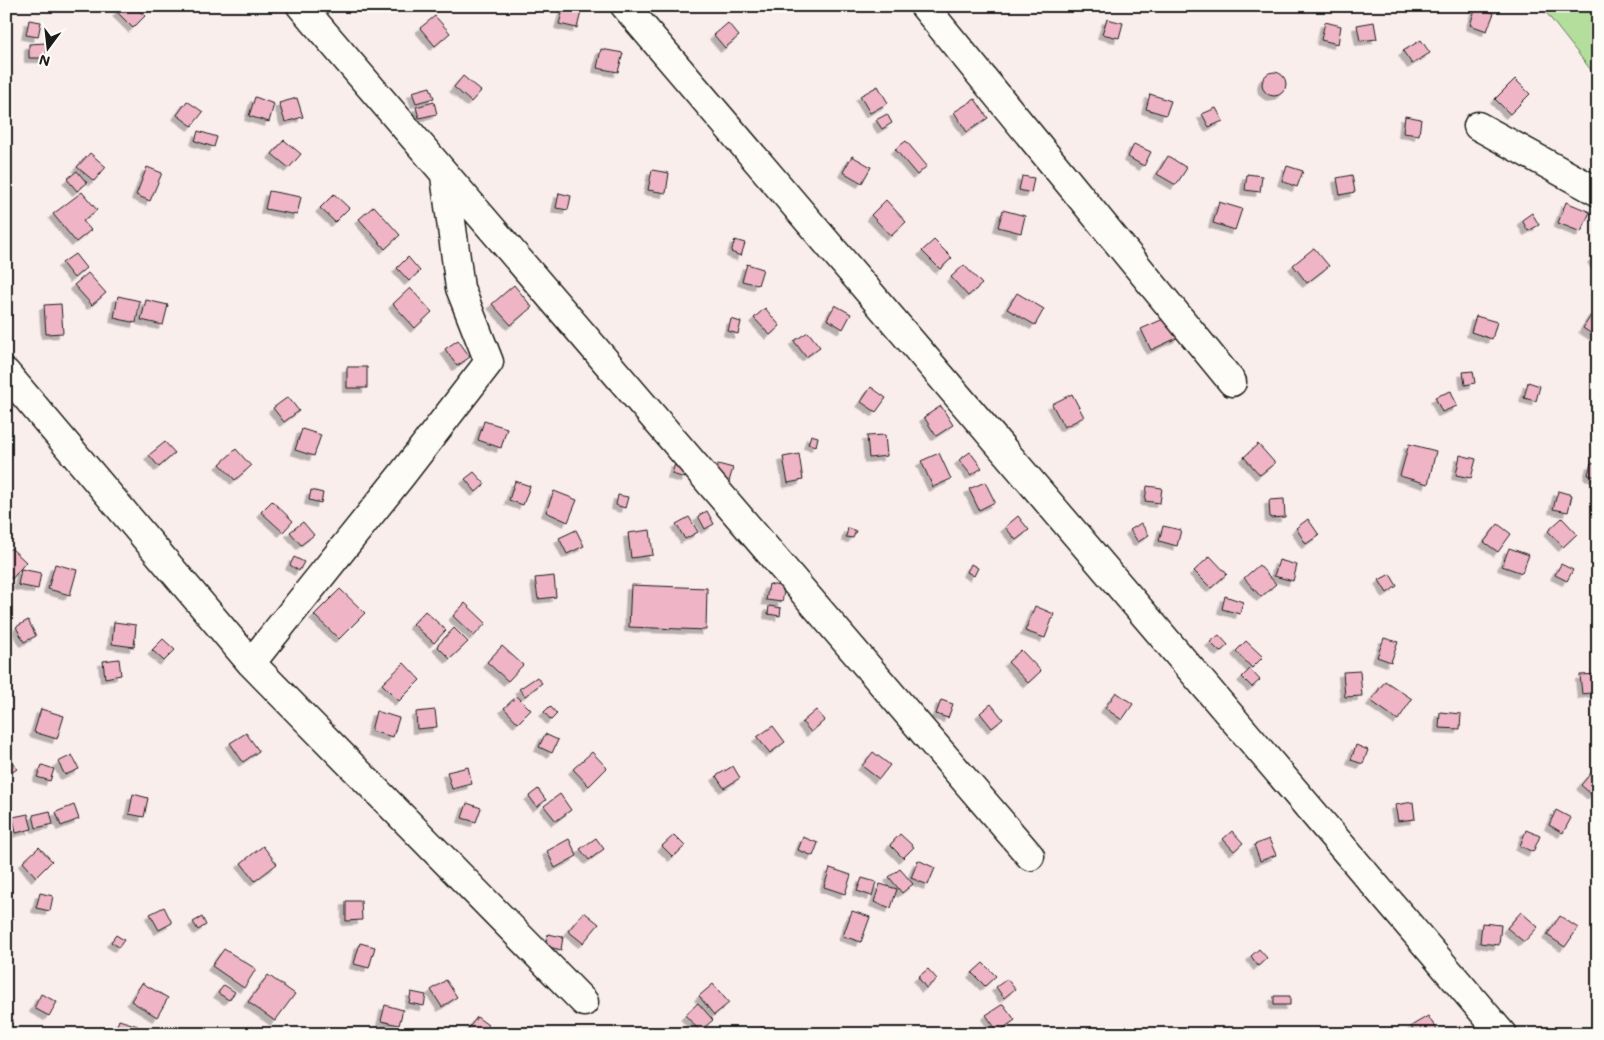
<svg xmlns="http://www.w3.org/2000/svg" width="1604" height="1040" font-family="Mali,sans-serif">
<defs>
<filter id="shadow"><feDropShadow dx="-4.5" dy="4.5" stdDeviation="0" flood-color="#0004"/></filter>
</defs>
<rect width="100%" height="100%" fill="#faeeed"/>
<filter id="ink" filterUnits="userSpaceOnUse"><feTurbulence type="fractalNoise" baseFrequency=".02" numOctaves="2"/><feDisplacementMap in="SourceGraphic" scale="10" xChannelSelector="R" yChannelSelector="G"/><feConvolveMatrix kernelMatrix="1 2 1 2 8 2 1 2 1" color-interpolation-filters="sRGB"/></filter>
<g filter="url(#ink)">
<path fill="#b3de9b" stroke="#687d5c" d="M1541,6H1598V79Z"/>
<path fill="#efb5c7" stroke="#1c1c1c" filter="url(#shadow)" d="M123,6H134L145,16L133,28L117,12Z
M564,7L581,12L577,28L559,24Z
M1476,7L1494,13L1487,31L1470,25Z
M435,16L450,33L435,46L420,28Z
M1107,19L1123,23L1119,38L1102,34Z
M29,20L41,22L38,37L26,35Z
M1325,22L1341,26L1338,44L1321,40Z
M1374,22L1377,39L1360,41L1357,25Z
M728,23L739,36L725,48L714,35Z
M1421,40L1430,53L1412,64L1403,51Z
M46,43L47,58H29V44Z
M601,49L623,53L618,72L597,68Z
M1262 84a12 12 0 1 1 24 0a12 12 0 1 1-24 0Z
M463,76L481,91L471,102L454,87Z
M1515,79L1530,94L1510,114L1495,99Z
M878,86L888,103L870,113L860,96Z
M430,87L434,98L416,103L412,92Z
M1150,94L1171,101L1166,115L1146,109Z
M255,97L274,104L269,122L249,116Z
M297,98L303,117L285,122L279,103Z
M975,99L988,118L967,132L954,112Z
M187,101L203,112L192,126L177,115Z
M434,102L437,114L419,118L416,107Z
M1216,108L1223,121L1209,127L1202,114Z
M887,114L892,123L882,129L876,120Z
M1405,116L1421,119L1419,135L1403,133Z
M198,131L217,137L214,147L195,141Z
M284,140L301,154L289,168L272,154Z
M906,141L927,166L917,175L895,149Z
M1134,144L1151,152L1144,166L1128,157Z
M90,153L106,167L94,181L77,167Z
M852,156L871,167L862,183L843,172Z
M1168,156L1187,168L1176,185L1157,174Z
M1287,166L1303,171L1297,187L1282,181Z
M147,167L162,173L150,201L136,195Z
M652,170L669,173L666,193L648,190Z
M77,171L87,183L77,191L67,179Z
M1247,174L1262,176L1260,192L1245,190Z
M1352,175L1355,192L1340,195L1337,178Z
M1022,176L1034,178L1031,193L1019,190Z
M269,191L301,197L297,215L265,209Z
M82,192L97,210L83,221L91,230L76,242L53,214Z
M559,193L571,196L568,210L556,208Z
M334,194L349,208L335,222L320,208Z
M886,200L906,222L891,236L871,215Z
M1219,202L1242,209L1235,230L1213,223Z
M1566,202L1590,212L1581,232L1558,223Z
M374,206L400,235L385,249L359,219Z
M1003,210L1025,216L1021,233L998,227Z
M1532,213L1539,225L1528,231L1522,220Z
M735,240L745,243L741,256L731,252Z
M934,240L952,258L940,269L922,251Z
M1314,248L1329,266L1307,283L1293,265Z
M75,254L86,268L74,278L62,263Z
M1598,255V268L1592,258Z
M408,257L420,271L409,281L397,268Z
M747,264L763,269L758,285L742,281Z
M964,265L982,284L968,296L951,277Z
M88,273L106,293L92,305L74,285Z
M514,285L532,307L511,325L492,304Z
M410,288L432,312L415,328L393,304Z
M1017,293L1044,309L1035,325L1007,309Z
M118,296L140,301L136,323L114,318Z
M146,300L168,305L163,325L141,320Z
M61,304L63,333L46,334L44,305Z
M835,305L851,314L843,329L827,319Z
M765,308L780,326L770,335L754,318Z
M1594,311L1598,313V338L1583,328Z
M1170,316L1179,337L1151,350L1141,329Z
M1476,316L1497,322L1492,339L1471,332Z
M731,319L741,322L738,334L728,331Z
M808,332L820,347L806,357L794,341Z
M458,340L470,357L457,366L445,349Z
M347,367H367V388H347Z
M1473,371L1475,383L1465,385L1463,372Z
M1528,382L1540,386L1536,401L1524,398Z
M871,387L886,398L876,412L861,402Z
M1451,391L1457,406L1442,412L1435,397Z
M1072,394L1084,417L1064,427L1052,404Z
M288,397L299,411L284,422L273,408Z
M941,406L953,425L936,436L924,417Z
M484,421L507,428L501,448L478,440Z
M302,429L321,435L314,456L295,450Z
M811,435L818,437L816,446L808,444Z
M885,435L887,456L869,458L867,436Z
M165,442L175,453L159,467L149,455Z
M1258,444L1275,463L1260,475L1244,457Z
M1409,444L1436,451L1428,484L1400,476Z
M236,449L251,466L235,480L220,464Z
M970,452L982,468L971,475L959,460Z
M939,453L951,479L933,487L921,461Z
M799,454L803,480L788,483L783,457Z
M1460,455L1476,459L1471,478L1456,475Z
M675,463L688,467L685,478L672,474Z
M1591,463L1598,464V477L1588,475Z
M718,464L733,468L728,485L713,481Z
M474,472L485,484L476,492L465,479Z
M515,481L530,486L523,505L509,500Z
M985,482L995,502L979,510L969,489Z
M1147,486L1162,488L1160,503L1145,501Z
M311,490L323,493L321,503L309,500Z
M554,491L577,500L568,522L546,512Z
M1558,491L1572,495L1568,512L1553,509Z
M618,495L628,497L625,508L616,505Z
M1284,499L1285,517L1270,518L1269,500Z
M272,501L293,521L283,532L261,512Z
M707,511L714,524L705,529L698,516Z
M1018,516L1029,530L1016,540L1005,527Z
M689,517L698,532L685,539L676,524Z
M1562,518L1577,534L1563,547L1548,531Z
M1308,519L1319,535L1306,544L1296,528Z
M303,522L314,535L301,545L290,532Z
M1141,523L1149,535L1138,542L1130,530Z
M1498,524L1511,534L1498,552L1484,542Z
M1163,526L1181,530L1177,546L1159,541Z
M848,528L856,531L853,538L846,537Z
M576,530L584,546L567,554L559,538Z
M650,530L653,555L631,558L628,533Z
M11,548L26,562L12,579L6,573V553Z
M1509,548L1529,555L1522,573L1502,566Z
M1210,556L1227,574L1211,588L1194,571Z
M294,557L304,562L299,571L290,565Z
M1279,560L1297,565L1293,581L1274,576Z
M55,564L77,570L70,595L48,589Z
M971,564L978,568L974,576L967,572Z
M1561,564L1573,570L1567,581L1555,575Z
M1259,565L1276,584L1261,597L1244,578Z
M21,569L41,573L38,589L18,585Z
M1390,574L1397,586L1387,593L1379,580Z
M554,576L556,597L538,599L535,578Z
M769,584L785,587L782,602L766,600Z
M631,585L707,588L706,630L629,627Z
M340,589L365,613L339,639L314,615Z
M1225,596L1243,602L1240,614L1222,609Z
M465,603L486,623L474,636L453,616Z
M769,606L781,608L780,616L768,614Z
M1035,606L1054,614L1045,638L1025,631Z
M425,611L446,630L434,643L413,624Z
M28,620L36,636L24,642L16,627Z
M114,622L136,625L134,647L112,644Z
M454,628L468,642L450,659L437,646Z
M1219,635L1228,645L1220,652L1210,642Z
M1384,638L1398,642L1391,662L1377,657Z
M163,639L175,650L164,661L152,650Z
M1246,641L1263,657L1252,668L1236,651Z
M502,646L523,665L508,681L487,662Z
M1021,650L1041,671L1028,683L1008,662Z
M119,659L121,675L105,678L103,661Z
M404,663L420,680L399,701L382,684Z
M1250,669L1260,680L1252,687L1242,677Z
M1360,671L1362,696L1345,697L1343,672Z
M1598,674V692L1582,694L1580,675Z
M537,677L542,683L525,696L519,689Z
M1385,681L1412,699L1398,720L1371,701Z
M1116,692L1133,704L1122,720L1105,708Z
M517,696L531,710L518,723L504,708Z
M941,700L953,704L948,718L936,714Z
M991,704L1003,719L992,728L980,713Z
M550,706L557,714L551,720L544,712Z
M41,709L64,716L57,739L34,732Z
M435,710L437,727L417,729L416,712Z
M816,710L825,720L811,732L802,722Z
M376,711L399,718L393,737L371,731Z
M1440,712L1461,714L1460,729L1439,728Z
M773,726L785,742L770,753L757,737Z
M246,733L259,751L243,762L230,743Z
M545,734L558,740L552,753L539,747Z
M1356,745L1368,750L1363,764L1351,760Z
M592,752L607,768L589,786L573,769Z
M873,752L890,765L879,779L862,766Z
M6,753L17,769L6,777Z
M72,755L79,769L65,775L58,762Z
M42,765L54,769L50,781L37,777Z
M733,766L740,778L724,788L716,776Z
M468,767L472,784L452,789L447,772Z
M1591,773L1598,779V788L1592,795L1581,785Z
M538,789L546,800L537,807L529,796Z
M133,794L148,798L144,817L129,814Z
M560,794L571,810L556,821L544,806Z
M1413,802L1415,819L1398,821L1395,805Z
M467,803L481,808L476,822L462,818Z
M74,805L79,819L61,826L56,812Z
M1556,810L1571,818L1563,833L1549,825Z
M50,811L53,824L36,828L33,815Z
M28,814L32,829L16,833L13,817Z
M1526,830L1540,836L1533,852L1520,846Z
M1232,831L1243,843L1234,851L1223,839Z
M900,834L914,847L903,858L890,845Z
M674,835L685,846L673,857L662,846Z
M803,837L818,843L813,856L798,850Z
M596,838L604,849L589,860L580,849Z
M569,839L577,856L555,868L547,851Z
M1269,839L1276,855L1260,861L1254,845Z
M263,846L277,864L255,881L241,863Z
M39,847L52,861L36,877L23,862Z
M918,860L935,868L928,885L911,878Z
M830,868L851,875L845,894L824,887Z
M900,869L913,884L902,893L889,877Z
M862,878L876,882L872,896L857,891Z
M880,884L897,889L891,908L874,902Z
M40,893L53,896L50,911L36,908Z
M346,901H361L362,920L346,921Z
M164,907L172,923L159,930L150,914Z
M852,911L870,917L861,942L843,936Z
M584,912L599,924L583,943L568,931Z
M1521,912L1538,927L1524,942L1507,928Z
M1560,916L1578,928L1565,947L1547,935Z
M202,917L206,925L198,930L193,922Z
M1482,923L1501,925L1499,945L1480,943Z
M548,934L563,937L561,950L545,946Z
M116,935L124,940L119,947L111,942Z
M360,943L375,947L369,968L354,964Z
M224,949L256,969L244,988L212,966Z
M1259,949L1267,958L1258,966L1251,956Z
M983,963L996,976L985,986L972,973Z
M928,969L937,979L926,988L918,977Z
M268,975L295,994L275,1021L248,1002Z
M1007,979L1015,989L1004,998L996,987Z
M446,980L457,997L442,1007L431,990Z
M142,983L168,998L157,1017L131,1001Z
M713,984L729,1003L714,1015L699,996Z
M224,985L235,992L229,1000L218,993Z
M411,992L426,995L424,1006L409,1003Z
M41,994L57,1002L49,1016L34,1008Z
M1274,996H1290V1005H1274Z
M698,1003L713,1020L700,1031L685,1015Z
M1003,1004L1015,1020L998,1032L986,1015Z
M385,1005L403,1010L399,1025L381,1021Z
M1428,1016L1437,1030L1431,1034H1415L1411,1026Z
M477,1017L488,1025L482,1034H475L468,1029Z
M119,1020L138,1026L136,1034H114Z
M763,1027L766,1034H746Z"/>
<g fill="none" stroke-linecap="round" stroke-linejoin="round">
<g stroke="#1c1c1c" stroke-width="31">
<path id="minor" d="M301,6L1030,856
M625,6L1502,1034
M924,6L1232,382
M1478,126L1598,192
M6,373L251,663L584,1002
M251,663L401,476L489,362L460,288L445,176"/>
</g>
<use href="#minor" stroke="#fdfcf7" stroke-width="28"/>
</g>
</g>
<rect width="1604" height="1040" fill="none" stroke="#fdfcf7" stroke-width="25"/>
<rect x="12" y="12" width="1579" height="1015" fill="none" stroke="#1c1c1c" stroke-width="2" filter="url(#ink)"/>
<g transform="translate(48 48) rotate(195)" stroke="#fdfcf7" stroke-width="4" paint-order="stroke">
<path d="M0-4L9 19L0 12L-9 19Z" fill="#1c1c1c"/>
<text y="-8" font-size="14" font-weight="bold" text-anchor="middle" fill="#1c1c1c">N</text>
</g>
</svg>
